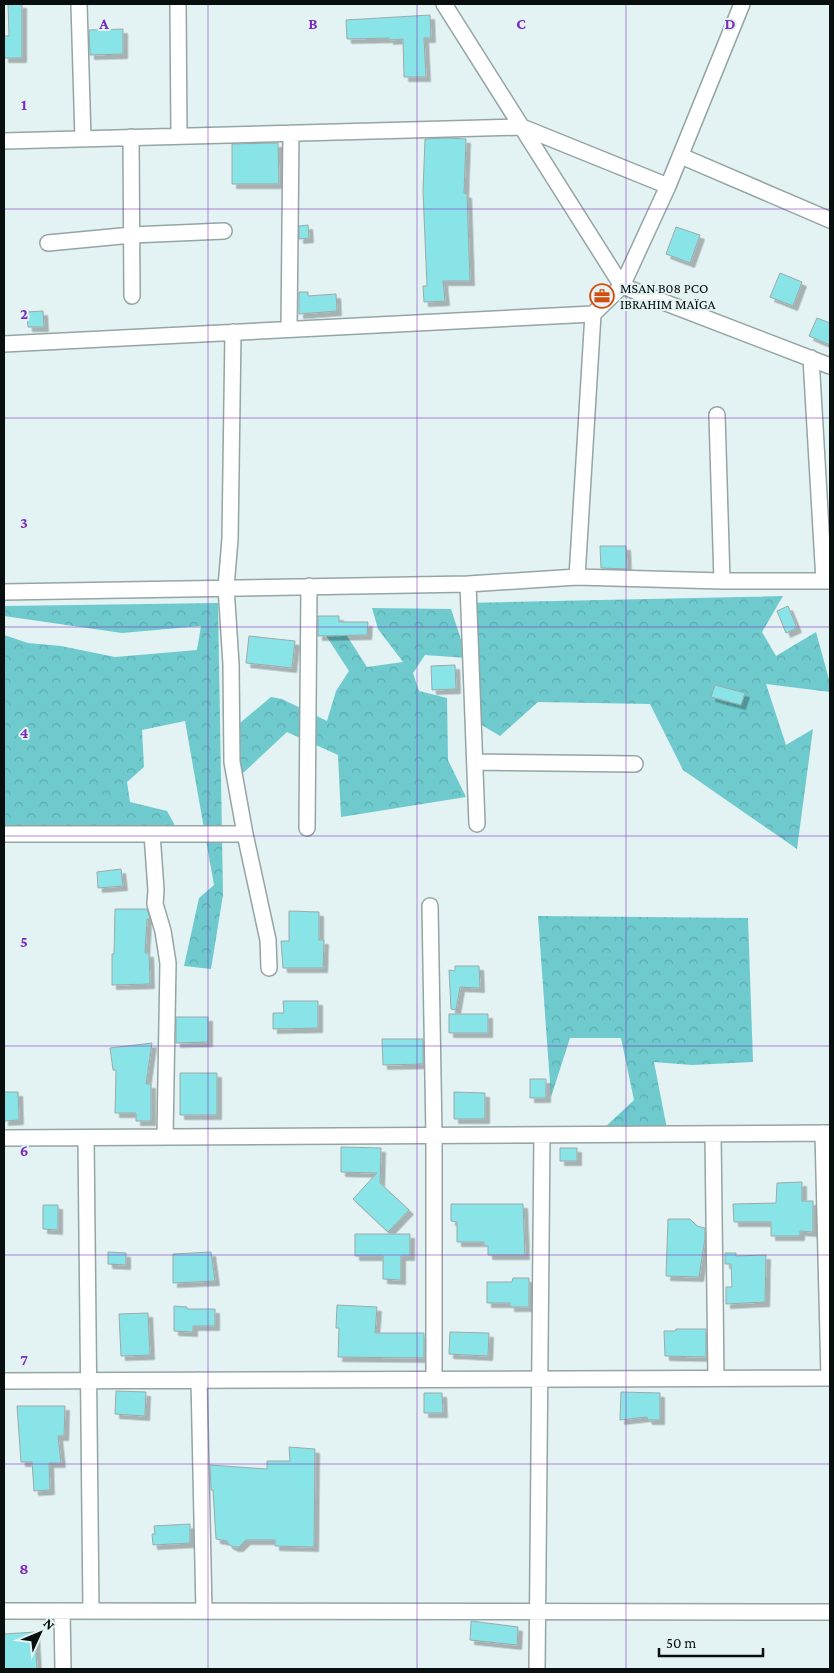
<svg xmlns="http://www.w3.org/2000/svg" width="834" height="1673" font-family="'Crimson Pro',serif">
<defs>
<pattern id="forest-crowns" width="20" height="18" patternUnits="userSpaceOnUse" patternTransform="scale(1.25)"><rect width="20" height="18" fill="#6ecacd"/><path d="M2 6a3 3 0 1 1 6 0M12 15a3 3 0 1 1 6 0" fill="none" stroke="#5eacaf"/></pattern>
<filter id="shadow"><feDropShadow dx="4.5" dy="4.5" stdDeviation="0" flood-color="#0004"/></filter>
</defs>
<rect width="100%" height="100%" fill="#e3f2f3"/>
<path fill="url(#forest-crowns)" d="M783,596L762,632L776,656L816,632L830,683V692L766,684L786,745L813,729L797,849L683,770L650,704L538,702L500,736L475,721L468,603Z
M218,603L223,895L211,969L184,966L199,898L214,885L185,721L142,730L144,767L127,782L130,802L167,811L183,840L4,834V635L28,643L61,646L115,657L197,650L201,626L122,633L4,616V606Z
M372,608L451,609L467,658L425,655L413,673L419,691L447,698L448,760L466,797L341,817L338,755L287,732L241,775L240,723L271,697L282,699L327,721L336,691L349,671L325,634L338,622L367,667L403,662L378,629Z
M538,916L748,918L753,1062L692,1065L654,1062L667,1129H603L634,1100L621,1038H570L551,1097Z"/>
<path fill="#88e4e7" stroke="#9caaab" filter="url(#shadow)" d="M8,4H22V58H4V36H9Z
M430,15L431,38H424L426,77H404L403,39L389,40V38L347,39L346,20Z
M123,29V54L90,55L89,30Z
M446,138L466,139L464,193L467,194L470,281H443L445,301L424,302L423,286H427L423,191L425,139Z
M278,143L279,184H232V144Z
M308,225L309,238L299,239V226Z
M676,227L700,235L690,263L666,254Z
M780,273L802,282L793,306L770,297Z
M299,292H308V296L336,294L337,311L299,314Z
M43,311L44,327H28L27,312Z
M817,318L830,323V345L809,336Z
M600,546H626L627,569L601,568Z
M788,606L797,628L786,633L777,611Z
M318,616H339V622H368L367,635L318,636Z
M249,636L295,641L292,668L246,663Z
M455,665L456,689L432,690L431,666Z
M715,685L745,693L741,705L711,697Z
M121,869L123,886L98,888L97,872Z
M115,909H147L150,919H147L145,953H149L150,984L112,985V954H114Z
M289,911L319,912V940H324L323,968H283L281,941H289Z
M455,966H479L480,988L460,987L456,1010L451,1009L449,970L455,971Z
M283,1001H318V1028L273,1029V1013H284Z
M449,1014H488V1033H449Z
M176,1017H208V1042L176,1043Z
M382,1039H423V1064L383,1065Z
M152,1043L146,1084H151V1121H136V1113H115L116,1070H113L110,1048Z
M180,1073H217V1115H180Z
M530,1079H546V1098H530Z
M4,1092H18L19,1120L4,1121Z
M454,1092L485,1093V1119H454Z
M341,1147L381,1148L380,1183L409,1210L388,1232L353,1199L377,1173L341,1172Z
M560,1148H577V1161H560Z
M802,1182V1201H813V1232L800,1231V1236H771V1222H734L733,1204L776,1203L777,1183Z
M451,1204H523L525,1255H488V1246H484V1242H457V1222L451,1221Z
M43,1205H58V1230L43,1229Z
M668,1219H690L697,1226L705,1228V1238L699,1277L666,1276Z
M355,1234H410V1256H401V1280L383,1279V1256H355Z
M108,1252L126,1253V1265L108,1264Z
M211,1252L215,1281L173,1283V1254Z
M725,1253H736V1256L766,1255L765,1302L726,1304V1287H732L731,1264H725Z
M513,1278H529V1307H510V1303H487V1282H512Z
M337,1305L377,1307L375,1333H424V1358L338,1357L339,1328H336Z
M174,1306L187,1307V1309H215V1326H193V1332L174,1331Z
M148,1313L150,1355L121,1356L119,1314Z
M676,1329H706V1357L665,1356L664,1331H675Z
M450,1332L489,1333L488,1356L449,1354Z
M116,1391L146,1392L145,1416L115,1414Z
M621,1392L660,1393V1420H648L647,1417L620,1420Z
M424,1393H442L443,1413H424Z
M17,1406H65L64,1436H58L61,1463H49L50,1490L34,1491L32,1462H21Z
M289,1447L315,1449L314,1547L275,1546V1540H246L239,1547H234L228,1544L227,1541L216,1539L213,1490H211L210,1465L267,1469V1461H290Z
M190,1524V1543L153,1545L152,1534H155L154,1526Z
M471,1621L518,1627L517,1645L470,1640Z
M35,1632L37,1669H4V1634Z"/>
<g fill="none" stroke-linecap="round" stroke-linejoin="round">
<g stroke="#95a4a4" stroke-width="18">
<path id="minor" d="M79,4L83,139
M178,4L179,136
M444,4L622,286L830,366
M131,137L132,296
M4,141L522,127L668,186
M681,156L830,220
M48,243L132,235L224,231
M289,329L291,133
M233,332L230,539L226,587L231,664L232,762L245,834L268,940L269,968
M4,344L593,314L622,286L668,186L742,4
M811,358L824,581
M717,415L722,581
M577,577L593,314
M468,584L477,824
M4,592L468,584L577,577L722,581H830
M475,762L635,764
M307,828L309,586
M4,834H245
M152,834L156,890L155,904L163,931L168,963L165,1137
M430,906L434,1136V1379
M823,1133L829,1378
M713,1134L716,1378
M4,1138L830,1133
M86,1138L91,1611
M199,1380L204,1611
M4,1381L830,1378
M4,1611L830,1612
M62,1611L63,1669
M537,1669L542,1135"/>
</g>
<use href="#minor" stroke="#fff" stroke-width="15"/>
</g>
<path fill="none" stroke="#7b2cbf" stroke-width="1" stroke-opacity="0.55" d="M208,4V1669M417,4V1669M626,4V1669M4,209H830M4,418H830M4,627H830M4,836H830M4,1046H830M4,1255H830M4,1464H830"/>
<defs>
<g id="office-ring" transform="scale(1.25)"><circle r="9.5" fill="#e3f2f3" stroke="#d34d0e" stroke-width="1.5"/><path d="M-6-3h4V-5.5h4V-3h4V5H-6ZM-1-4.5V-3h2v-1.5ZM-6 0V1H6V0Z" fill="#d34d0e"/></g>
</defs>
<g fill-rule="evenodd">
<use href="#office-ring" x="602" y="296"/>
</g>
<g text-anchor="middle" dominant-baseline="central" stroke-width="4" stroke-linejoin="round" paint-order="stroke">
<g font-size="14" fill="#090e0e" stroke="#e3f2f3" text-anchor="start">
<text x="620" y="288">MSAN B08 PCO<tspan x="620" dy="16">IBRAHIM MAÏGA</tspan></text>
</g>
</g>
<g font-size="16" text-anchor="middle" font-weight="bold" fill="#7b2cbf" stroke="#e3f2f3" stroke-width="4" stroke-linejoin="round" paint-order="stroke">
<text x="104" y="29">A</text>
<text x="313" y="29">B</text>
<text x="521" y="29">C</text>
<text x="730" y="29">D</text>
<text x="24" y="110">1</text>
<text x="24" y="319">2</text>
<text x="24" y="528">3</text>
<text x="24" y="738">4</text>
<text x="24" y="947">5</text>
<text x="24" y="1156">6</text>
<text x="24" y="1365">7</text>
<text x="24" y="1574">8</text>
</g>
<rect width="834" height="1673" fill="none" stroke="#090e0e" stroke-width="10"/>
<g transform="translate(40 1633) rotate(46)" stroke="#e3f2f3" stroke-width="4" paint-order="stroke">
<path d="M0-4L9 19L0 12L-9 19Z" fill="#090e0e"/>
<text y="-8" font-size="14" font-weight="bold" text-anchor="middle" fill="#090e0e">N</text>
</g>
<path d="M659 1648v8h104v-8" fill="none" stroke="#090e0e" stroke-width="2.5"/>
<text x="666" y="1648" font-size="15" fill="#090e0e" stroke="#e3f2f3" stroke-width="4" paint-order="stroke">50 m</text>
</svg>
